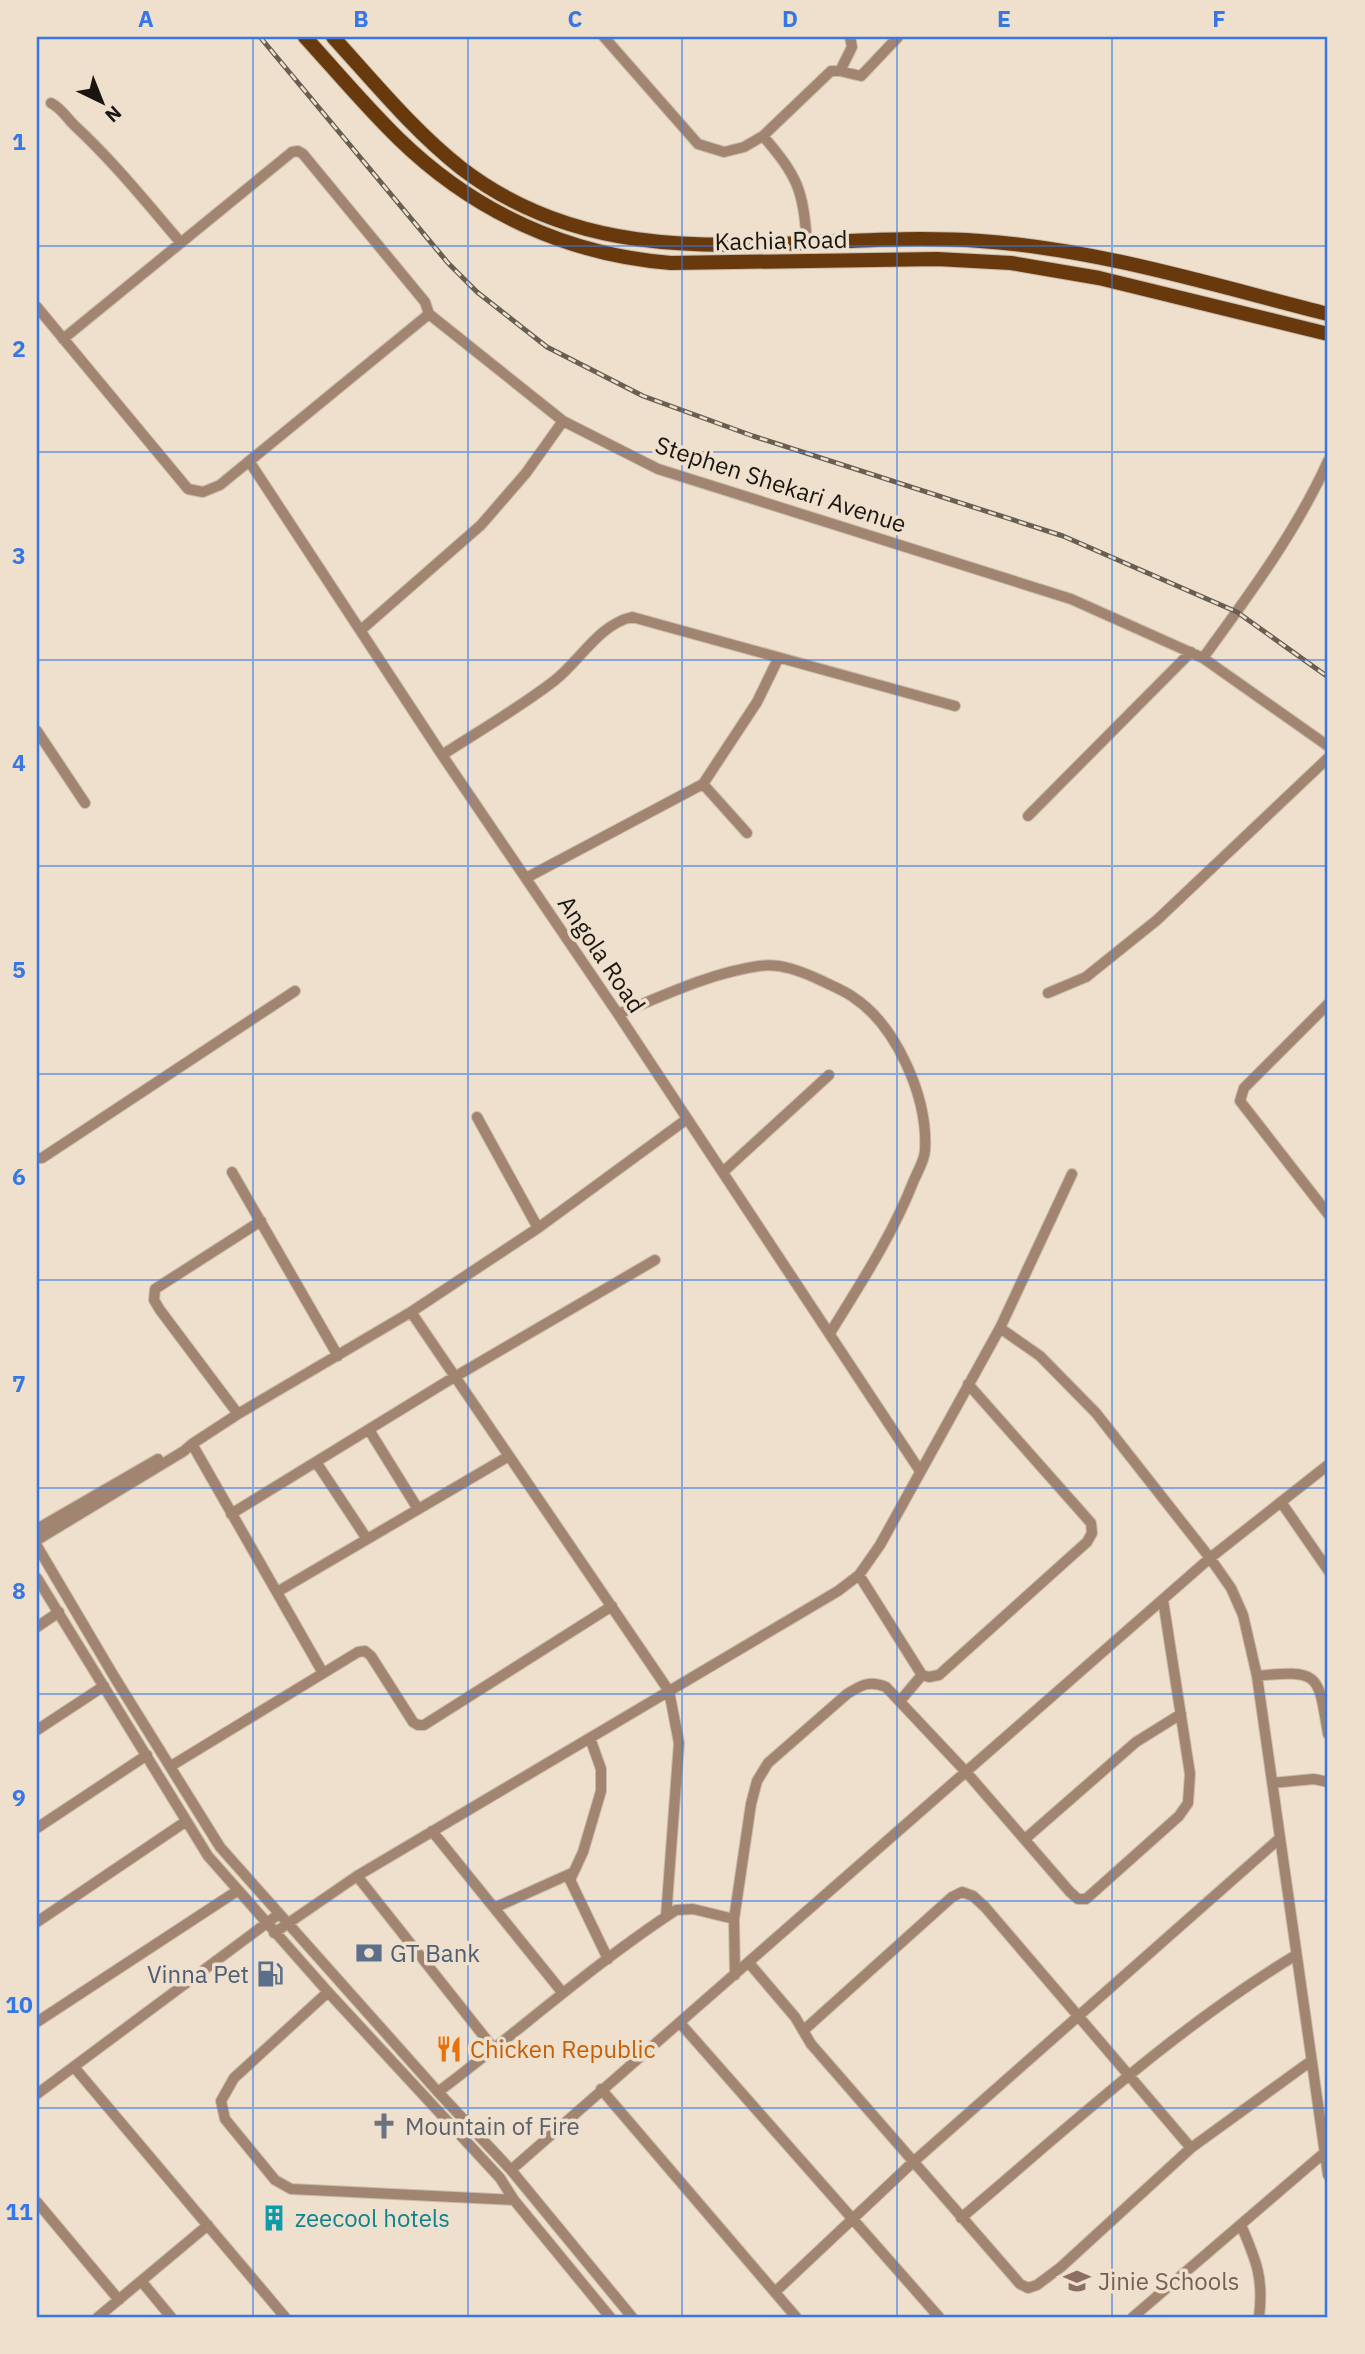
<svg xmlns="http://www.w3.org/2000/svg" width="1365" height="2354" font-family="'IBM Plex Sans',sans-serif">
<rect width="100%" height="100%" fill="#eee0cc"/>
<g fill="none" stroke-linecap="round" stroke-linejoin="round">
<g stroke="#c8bcaa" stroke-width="12">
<path id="minor" d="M604,37L698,144L724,152L744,147L763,136L831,71H840L861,76L898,37
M840,71L852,47L850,37
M51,103C61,108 66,117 74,125C113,161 146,202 181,243
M763,136C798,177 803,189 807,243
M37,307L188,489L203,492L220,485L429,314
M63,339L292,152L298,151L303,154L425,302L429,314L563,421L658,469L1071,599L1203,658L1328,746
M249,461L442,755L618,1014L920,1471
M361,630L481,525L526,473L563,421
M1203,658C1249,595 1296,532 1328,461
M37,731L85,803
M442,755C479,731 519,708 554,681C580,661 598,625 632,617L955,706
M703,784L747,833
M1028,816L1191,652
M526,878L703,784L757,702L778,659
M1048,993L1086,977L1157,920L1328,758
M1328,1004L1244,1088L1240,1101L1328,1214
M618,1014C663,996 710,973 759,966C780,963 801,971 820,980C830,985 843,990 853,997C897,1026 928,1098 925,1150C925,1159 918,1171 914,1180C893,1234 861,1283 830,1333
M477,1117L538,1228
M37,1158H42L295,991
M232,1172L338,1356
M723,1172L829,1075
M411,1312L669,1691L679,1743L666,1917
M1000,1328L1040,1356L1096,1413L1210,1558L1231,1588L1243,1615L1257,1676L1328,2175
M238,1414L160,1310L154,1300L155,1289L261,1221
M369,1430L418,1509
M192,1444L323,1673
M316,1462L367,1539
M1281,1502L1328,1570
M231,1514L446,1382L655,1260
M37,1529L158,1459
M37,1540L184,1451L192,1444L238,1414L411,1312L538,1228L687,1119
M37,1546L115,1678L220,1847L438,2092L511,2170L632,2317
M859,1575L922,1675L929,1677L939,1675L1087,1542L1092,1533L1091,1523L968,1384
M37,1578L208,1856L328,1992L500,2178L514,2200L610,2317
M277,1592L509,1456
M37,1627L59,1612
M1257,1676C1321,1669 1318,1675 1328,1734
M900,1701L922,1675
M37,1730L104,1686
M590,1738L601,1769V1791L583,1852L570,1880L608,1959
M171,1766L358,1652L365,1651L371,1656L413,1722L418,1725H424L612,1606
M1272,1783L1314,1779L1328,1782
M37,1828L147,1755
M432,1831L562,1992
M1025,1839L1136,1742L1181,1714
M357,1876L494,2049
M494,1908L572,1873
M37,1922L185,1822
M274,1933L357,1876L838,1591L859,1575L880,1545L1000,1328L1072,1174
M749,1963L795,2017L811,2044L1020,2284L1028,2288L1037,2285L1061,2267L1191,2148L1311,2061
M735,1975L734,1919L751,1804L757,1781L768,1763L847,1694C861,1685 870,1680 886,1687L967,1773L1070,1892L1078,1899H1086L1179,1816L1188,1803L1190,1774L1163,1600
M328,1992L234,2078L221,2101L225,2119L275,2180L291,2189L514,2200
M37,2022L237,1891
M680,2023L939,2317
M804,2030L952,1897L962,1892L973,1896L985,1907L1191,2148
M74,2067L285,2317
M601,2089L796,2317
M438,2092C518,2032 592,1965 676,1910L693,1909L734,1919
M37,2094L279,1914
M511,2170L1210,1558L1328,1465
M37,2202L119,2300
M961,2218C1069,2127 1175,2028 1296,1955
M1241,2225C1256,2260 1264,2278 1259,2317
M142,2282L171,2317
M775,2292L912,2163L1280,1838
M98,2317L208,2225
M1133,2317L1324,2153"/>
</g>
<g stroke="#c8bcaa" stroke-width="16">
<path id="major" d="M305,37C336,71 366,107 399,139C474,212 568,255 671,263L937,259L1011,263L1099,278L1328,334
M333,37C374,82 413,130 461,168C617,288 802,228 980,241C1098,249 1213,285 1328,314"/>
</g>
<use href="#minor" stroke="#a28571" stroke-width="10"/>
<use href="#major" stroke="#69390e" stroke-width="14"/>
<g stroke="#675f53" stroke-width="5">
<path id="rail" d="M260,37L448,263L477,292L547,347L643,396L753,436L1063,536L1237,612L1328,677"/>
</g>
<use href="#rail" stroke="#eee0cc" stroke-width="2.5" stroke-dasharray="8" stroke-linecap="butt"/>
</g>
<path fill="none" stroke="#3777e5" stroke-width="2" stroke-opacity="0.55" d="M253,37V2317M468,37V2317M682,37V2317M897,37V2317M1112,37V2317M37,246H1328M37,452H1328M37,660H1328M37,866H1328M37,1074H1328M37,1280H1328M37,1488H1328M37,1694H1328M37,1901H1328M37,2108H1328"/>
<defs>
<g id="bank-bare" transform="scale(2.1)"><path d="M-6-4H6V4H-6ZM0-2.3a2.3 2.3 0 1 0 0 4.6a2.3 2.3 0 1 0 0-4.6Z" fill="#5c6f8a" stroke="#eee0cc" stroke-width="2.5" paint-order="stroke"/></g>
<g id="fuel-bare" transform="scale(2.1)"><path d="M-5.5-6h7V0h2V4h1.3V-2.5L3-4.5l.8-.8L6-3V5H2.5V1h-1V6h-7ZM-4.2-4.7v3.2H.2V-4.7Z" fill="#5c6f8a" stroke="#eee0cc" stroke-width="2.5" paint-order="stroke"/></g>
<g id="restaurant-bare" transform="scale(2.1)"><path d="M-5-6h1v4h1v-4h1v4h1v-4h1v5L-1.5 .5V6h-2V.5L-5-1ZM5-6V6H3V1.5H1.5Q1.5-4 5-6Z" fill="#e8710a" stroke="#eee0cc" stroke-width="2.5" paint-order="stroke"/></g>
<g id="church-bare" transform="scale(2.1)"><path d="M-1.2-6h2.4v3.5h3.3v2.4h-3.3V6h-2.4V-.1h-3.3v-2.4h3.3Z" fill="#6b7280" stroke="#eee0cc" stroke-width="2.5" paint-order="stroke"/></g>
<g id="building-bare" transform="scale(2.1)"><path d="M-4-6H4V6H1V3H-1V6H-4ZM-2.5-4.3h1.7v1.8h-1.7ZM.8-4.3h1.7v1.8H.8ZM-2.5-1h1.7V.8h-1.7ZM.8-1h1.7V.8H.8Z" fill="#0f9aa8" stroke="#eee0cc" stroke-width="2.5" paint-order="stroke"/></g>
<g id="school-bare" transform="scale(2.1)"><path d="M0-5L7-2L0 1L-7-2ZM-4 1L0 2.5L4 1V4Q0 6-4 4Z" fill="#8d6e63" stroke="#eee0cc" stroke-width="2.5" paint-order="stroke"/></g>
</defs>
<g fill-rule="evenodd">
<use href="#bank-bare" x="369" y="1953"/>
<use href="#fuel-bare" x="270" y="1974"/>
<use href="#restaurant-bare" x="449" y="2049"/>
<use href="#church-bare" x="384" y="2126"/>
<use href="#building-bare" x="274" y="2218"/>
<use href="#school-bare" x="1077" y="2281"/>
</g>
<g text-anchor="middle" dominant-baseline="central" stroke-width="7" stroke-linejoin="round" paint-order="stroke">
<g font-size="24" fill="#1a160f" stroke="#eee0cc">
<text transform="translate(781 240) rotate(-1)">Kachia Road</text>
<text transform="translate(781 484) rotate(18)">Stephen Shekari Avenue</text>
<text transform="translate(602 954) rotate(56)">Angola Road</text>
</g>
<g font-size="24" fill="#4e5e75" stroke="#eee0cc" text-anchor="start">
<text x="390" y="1953">GT Bank</text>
<text x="249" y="1974" text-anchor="end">Vinna Pet</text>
</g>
<g font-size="24" fill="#c56008" stroke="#eee0cc" text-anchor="start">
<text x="470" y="2049">Chicken Republic</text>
</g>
<g font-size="24" fill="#5b616d" stroke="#eee0cc" text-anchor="start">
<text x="405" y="2126">Mountain of Fire</text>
</g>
<g font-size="24" fill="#0d838f" stroke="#eee0cc" text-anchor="start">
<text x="295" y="2218">zeecool hotels</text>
</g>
<g font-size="24" fill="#785e54" stroke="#eee0cc" text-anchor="start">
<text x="1098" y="2281">Jinie Schools</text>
</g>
</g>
<rect width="1365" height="2354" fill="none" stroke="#eee0cc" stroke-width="77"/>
<g transform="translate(102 102) rotate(137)" stroke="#eee0cc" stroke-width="5" paint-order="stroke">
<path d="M0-5L12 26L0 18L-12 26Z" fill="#1a160f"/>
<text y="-10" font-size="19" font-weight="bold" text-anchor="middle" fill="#1a160f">N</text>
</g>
<rect x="38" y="38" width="1288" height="2278" fill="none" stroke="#3777e5" stroke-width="2.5"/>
<g font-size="23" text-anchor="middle" font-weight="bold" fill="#3777e5">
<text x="146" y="27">A</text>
<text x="361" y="27">B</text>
<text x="575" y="27">C</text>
<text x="790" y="27">D</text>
<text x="1004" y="27">E</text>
<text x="1219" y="27">F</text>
<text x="19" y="150">1</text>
<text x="19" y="357">2</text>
<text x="19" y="564">3</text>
<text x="19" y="771">4</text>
<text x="19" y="978">5</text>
<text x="19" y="1185">6</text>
<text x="19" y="1392">7</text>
<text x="19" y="1599">8</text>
<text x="19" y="1806">9</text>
<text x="19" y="2013">10</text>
<text x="19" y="2220">11</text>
</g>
</svg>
